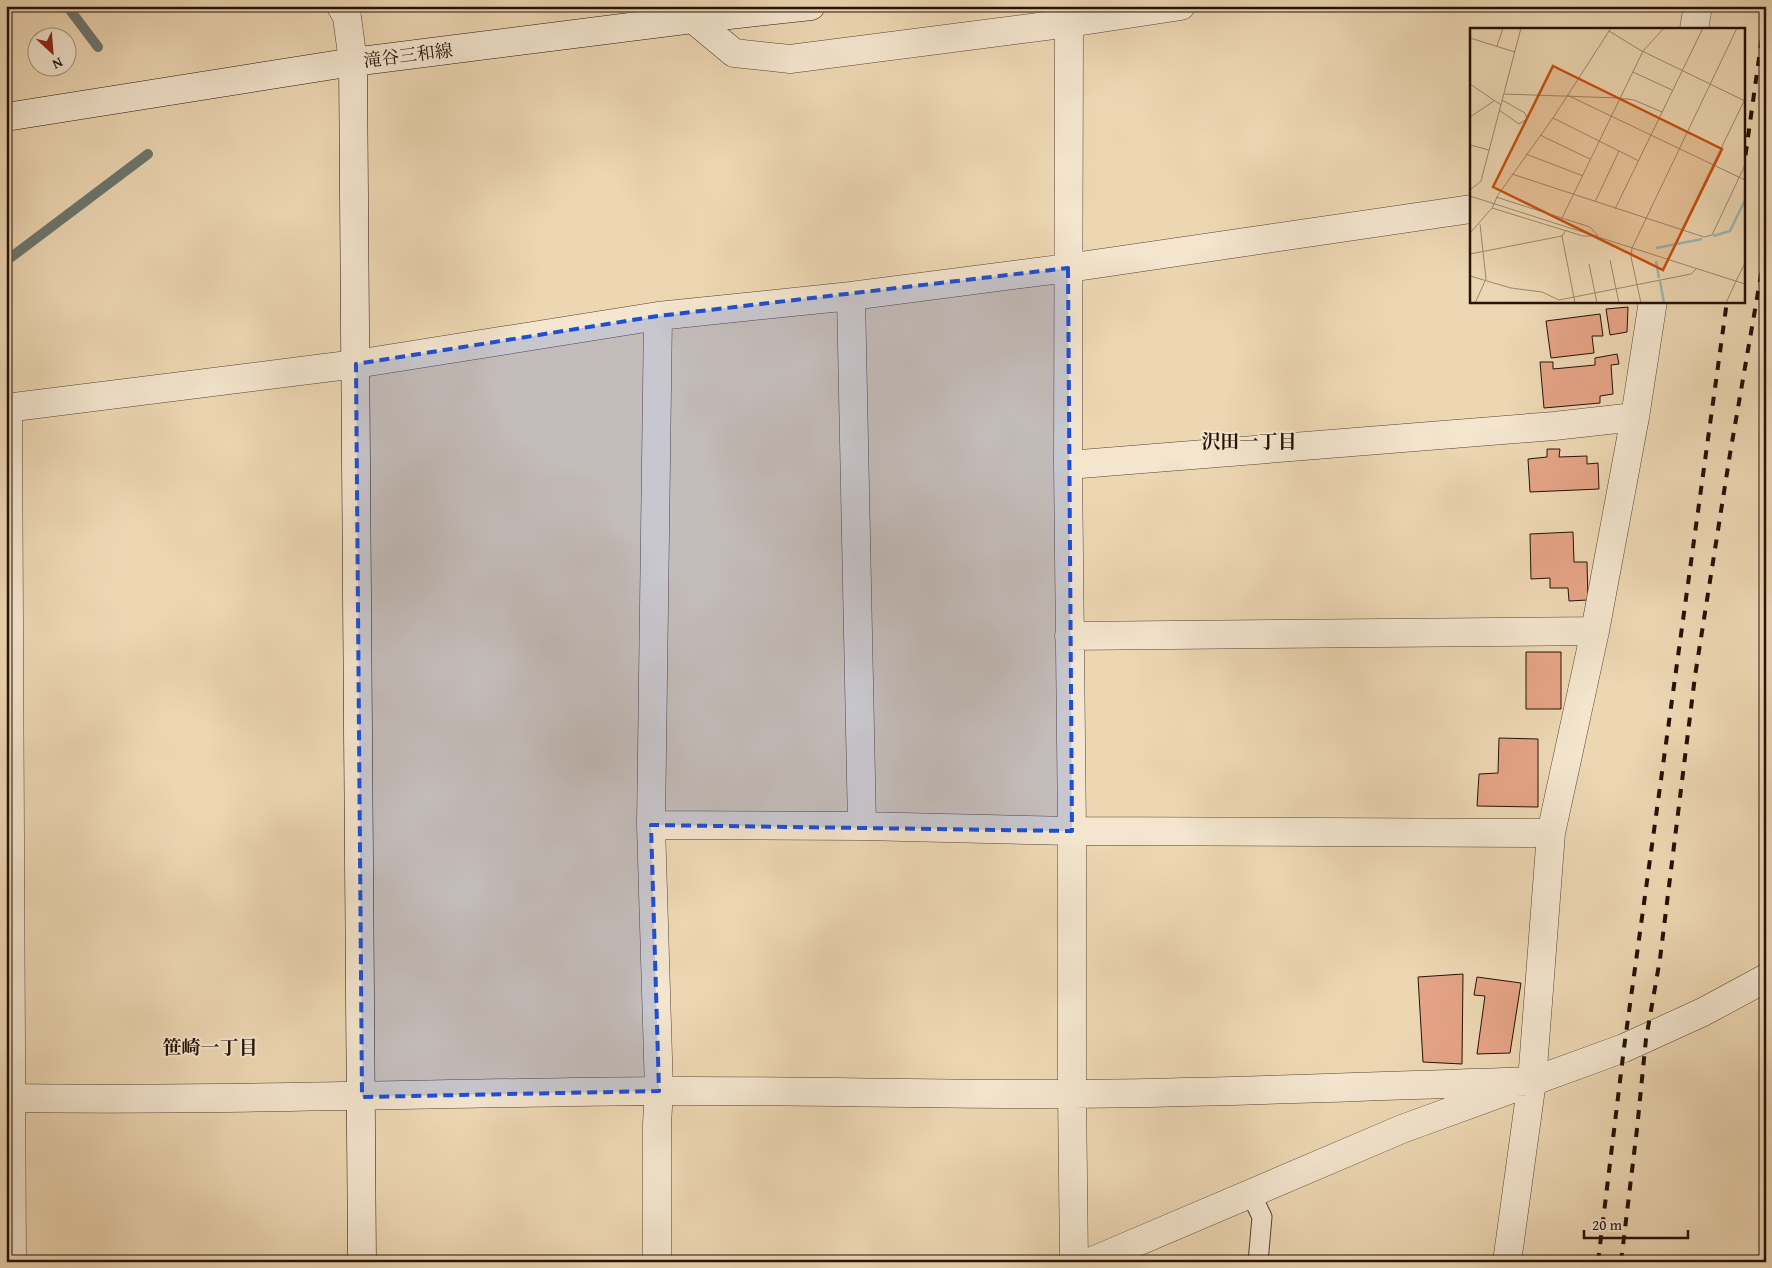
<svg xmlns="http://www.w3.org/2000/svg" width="1772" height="1268" font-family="'Gentium Book Plus','Noto Serif JP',serif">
<rect width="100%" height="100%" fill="#edd7b3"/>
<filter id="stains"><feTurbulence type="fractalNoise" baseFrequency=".004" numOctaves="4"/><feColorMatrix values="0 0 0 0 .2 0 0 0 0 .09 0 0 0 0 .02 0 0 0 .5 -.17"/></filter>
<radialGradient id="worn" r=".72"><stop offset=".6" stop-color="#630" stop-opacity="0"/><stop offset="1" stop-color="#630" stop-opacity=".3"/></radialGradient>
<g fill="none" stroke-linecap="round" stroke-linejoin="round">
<path stroke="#6c7670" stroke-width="10" d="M67,6L98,47
M6,261L148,154"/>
</g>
<path fill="#e5a386" stroke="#251208" d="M1628,307L1627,332L1610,335L1606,309Z
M1600,314L1603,336H1592L1594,353L1551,358L1546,321Z
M1617,354L1619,364L1611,365L1613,394L1600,396V403L1544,408L1540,362H1553V369L1595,365V358Z
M1547,449H1560L1559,457L1587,456V464L1598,463L1599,489L1530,492L1528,459L1547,457Z
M1573,532L1574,562H1587L1588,600L1569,601L1568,588H1550V578L1531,579L1530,534Z
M1526,652H1561V709H1526Z
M1499,738L1538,739V807L1477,806L1479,774L1498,773Z
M1463,974L1462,1064L1423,1062L1418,977Z
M1477,977L1521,983L1510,1053L1477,1054L1485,996L1474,995Z"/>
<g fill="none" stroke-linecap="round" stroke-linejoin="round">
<g stroke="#574333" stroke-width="21">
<path id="lane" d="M1251,1194L1262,1217L1258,1262"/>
</g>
<g stroke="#574333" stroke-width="29">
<path id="street" d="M341,6L347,17L353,62
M707,9L693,19L734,53L790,59L1069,23L1181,6
M1069,23L1068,465L1072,831V1094L1074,1262
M1694,29L1698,6
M851,296L862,826
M6,408L356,364L658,316L851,296L1068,268L1471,209
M8,408L12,1262
M1068,465L1554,426L1635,417
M1069,636L1595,631
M651,825L862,826L1072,831L1551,833
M6,1098C224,1101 441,1093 658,1091C796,1090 934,1095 1072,1094C1225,1093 1378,1086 1532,1081
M657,1262V1124L659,1091L651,825L658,316
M1090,1262L1402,1129L1624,1048L1703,1012L1766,978
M1507,1262L1532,1081L1551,833L1595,631L1635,417L1653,301"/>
</g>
<g stroke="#251208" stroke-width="29">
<path id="secondary" d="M353,62L362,1262
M6,117L353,62L693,19L811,6"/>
</g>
<use href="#lane" stroke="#f3e5ce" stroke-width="19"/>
<use href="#street" stroke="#f3e5ce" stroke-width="28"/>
<use href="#secondary" stroke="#f3e5ce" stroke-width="28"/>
<path stroke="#251208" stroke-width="4" stroke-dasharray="9 9" stroke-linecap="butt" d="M1743,173L1766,8
M1598,1262L1624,1048L1727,301
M1621,1262L1637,1129L1646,1039L1660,959L1695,676L1730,454L1766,246"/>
</g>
<path fill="#1d4ed8" fill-opacity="0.2" stroke="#1d4ed8" stroke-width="4" stroke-dasharray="10 6" stroke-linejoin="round" d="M1068,268L1072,831L651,825L659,1091L362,1097L356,364L658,316Z"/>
<g text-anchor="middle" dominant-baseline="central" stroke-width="4" stroke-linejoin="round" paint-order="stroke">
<g font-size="18" fill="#251208" stroke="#f3e5ce">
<text transform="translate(408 55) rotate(-7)">滝谷三和線</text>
</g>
<g font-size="19" font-weight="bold" fill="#251208" stroke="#f3e5ce">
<text x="1249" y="441">沢田一丁目</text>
<text x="210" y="1047">笹崎一丁目</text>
</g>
</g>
<g transform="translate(1470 28)">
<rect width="275" height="275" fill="#edd7b3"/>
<path fill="none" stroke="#9bb8b5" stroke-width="2.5" d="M243,208L260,203L275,172M186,220L232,211M186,233L189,250M190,253L194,275"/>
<path fill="none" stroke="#9d886f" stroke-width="1" d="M139,3L170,22L275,73M0,10L45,24M27,18L33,0M163,44L202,62M0,56L31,77M34,66L149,70L164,72L192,84M97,67L275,152M29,82L49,96L57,91L55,85L32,72M0,89L24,73M83,90L169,133M70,107L120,131M0,117L19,122M56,126L113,148M42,146L234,209L242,207L275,137M0,162L11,153L51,0M0,168L275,256M125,174L149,123M22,180L113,208H128L120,199L26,169M145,181L233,0M92,190L173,23L194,0M211,203L275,71M0,205L22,180L28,167L83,90L141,0M92,208L105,275M0,226L92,208L96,202M140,232L149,275M119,236L127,275M0,248L41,260L72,264L89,272L221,246L227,240M266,253L275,235M5,275L16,251L10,196M171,275L161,229L162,220L267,0M256,275L266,253"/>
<path fill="#cb4e0b" fill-opacity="0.15" stroke="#cb4e0b" stroke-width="2.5" d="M83,38L252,121L193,242L23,159Z"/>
<rect width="275" height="275" fill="none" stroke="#251208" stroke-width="2.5"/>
</g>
<rect width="1772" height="1268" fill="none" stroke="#edd7b3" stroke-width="25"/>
<rect x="8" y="8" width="1757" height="1253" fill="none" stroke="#251208" stroke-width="2.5"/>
<rect x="12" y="12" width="1747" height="1243" fill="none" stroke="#251208"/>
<g transform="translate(52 52) rotate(154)"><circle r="24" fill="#f3e5ce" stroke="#a1917f"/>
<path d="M0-4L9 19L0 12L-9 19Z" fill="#8f2418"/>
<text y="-8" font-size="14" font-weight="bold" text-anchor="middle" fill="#251208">N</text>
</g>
<path d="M1584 1230v8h104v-8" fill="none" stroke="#251208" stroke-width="2.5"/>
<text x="1592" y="1230" font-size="15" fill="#251208" stroke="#f3e5ce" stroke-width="4" paint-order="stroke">20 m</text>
<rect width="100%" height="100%" filter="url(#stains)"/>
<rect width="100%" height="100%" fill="url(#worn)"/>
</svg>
